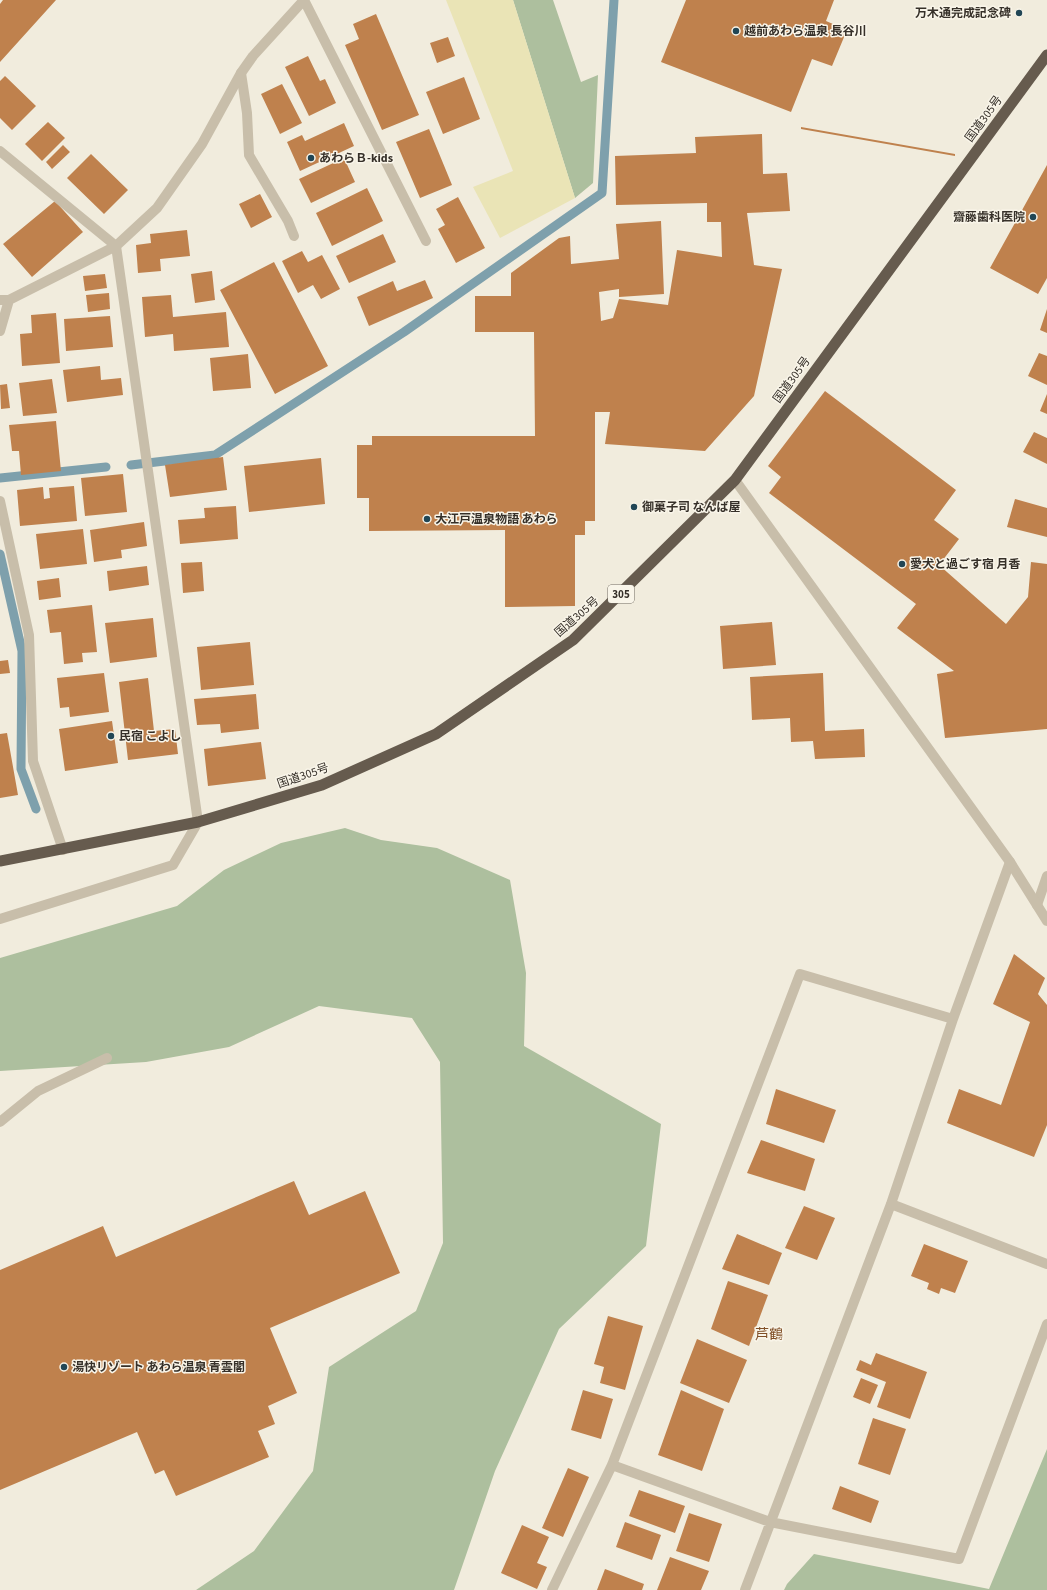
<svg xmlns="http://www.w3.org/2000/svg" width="1047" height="1590" font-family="'Source Sans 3','Noto Sans JP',sans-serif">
<rect width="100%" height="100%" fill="#f1ecdd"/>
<path fill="#adbf9e" d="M513,0H553L581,82L598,75L593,183L575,198Z
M345,828L381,840L437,848L510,880L526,973L524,1046L661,1124L646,1246L559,1329L495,1471L454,1590H196L254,1551L313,1471L329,1367L416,1311L443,1243L440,1062L412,1018L319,1006L229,1047L146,1062L0,1071V958L177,906L224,870L281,843Z
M1047,1449V1590H784L787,1584L814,1554L989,1589Z"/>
<path fill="#eae4b6" d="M446,0H513L575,198L500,238L473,187L513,171Z"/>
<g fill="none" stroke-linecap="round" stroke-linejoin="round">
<path stroke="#7ea0ac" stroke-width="9" d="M131,465L215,455L404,332L602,193L614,0
M0,478L106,467
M0,554L22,651L21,769L36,809"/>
</g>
<path fill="#bf814d" d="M3,0H56L0,62V4Z
M686,0H834L826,21L847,30L832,66L812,59L791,112L661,62Z
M376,14L419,115L382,130L345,45L359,39L353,24Z
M448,37L455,56L437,63L430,43Z
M308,56L320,81L325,79L336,103L309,116L285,67Z
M5,76L36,106L12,130L0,118V81Z
M464,77L480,119L443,134L426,92Z
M282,84L302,123L280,134L261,94Z
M48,122L65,138L42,161L25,144Z
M344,123L354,146L300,171L287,142L302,135L305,141Z
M801,127L955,154V156L801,129Z
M429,129L452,185L420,198L396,142Z
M762,134L763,174L787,173L790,211L747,213L754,265L782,269L754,396L705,451L605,444L610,412H595V521H585V535H575V606L505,607V530L369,531V498H357V445H372V436H535L534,332H475V296H511V273L559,238L570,236L571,264L619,259L616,224L661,221L664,294L619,297V289L599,292L601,321L613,318L619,299L668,305L677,250L722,257L721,222H707V203L616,205L615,156L696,153L695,137Z
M63,145L70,152L52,169L46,162Z
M91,154L128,190L104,214L67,178Z
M344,158L355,182L311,203L299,179Z
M1047,165V278L1038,294L990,268Z
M367,188L383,221L332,246L316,213Z
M260,194L272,217L251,228L239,204Z
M458,197L485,248L456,263L438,229L445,225L436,209Z
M55,201L83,232L32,277L3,244Z
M187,230L190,256L160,259L161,271L138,273L136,245L151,243L150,234Z
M383,234L396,262L349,283L336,256Z
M302,251L308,262L322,255L340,289L321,299L313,285L298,293L282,261Z
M274,262L328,366L275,394L220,290Z
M212,271L215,300L195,303L191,274Z
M105,274L107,288L85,291L83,276Z
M425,280L433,298L369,326L357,297L393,281L397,291Z
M109,293L110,309L88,312L86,295Z
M171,295L173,317L226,312L229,347L174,351L173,334L145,337L142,297Z
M1047,309V333L1040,330Z
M56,313L60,363L22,366L20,334L32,333L31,315Z
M110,316L113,347L66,351L64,319Z
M1039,353L1047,356V385L1028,376Z
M248,354L251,388L213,391L210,358Z
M100,366L101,380L121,378L123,395L67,402L63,370Z
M52,379L57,413L23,416L19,383Z
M7,384L10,408L1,409L0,385Z
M825,391L956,490L934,520L959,539L939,565L1006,624L1028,597L1031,562L1047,564V729L945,738L937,674L954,671L897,628L916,604L769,493L781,477L768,466Z
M1047,394V414L1040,411Z
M56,421L61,471L21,475L19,451H12L9,425Z
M1034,432L1047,438V464L1023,452Z
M223,457L227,490L170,497L165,465Z
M321,458L325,504L249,512L244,466Z
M123,474L127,512L85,516L81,478Z
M74,486L77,521L20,526L17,490L43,487L44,499L50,498L49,488Z
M1015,499L1047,508V537L1007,527Z
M236,506L238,539L180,544L178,520L205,518L204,508Z
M144,522L147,546L121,550L122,558L94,562L90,530Z
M83,529L87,564L40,569L36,534Z
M202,562L204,591L183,593L181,563Z
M147,566L149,585L109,591L107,571Z
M59,578L61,597L39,600L37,581Z
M92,605L97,652L82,653L83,662L64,664L61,632L50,633L47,610Z
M153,618L157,657L110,663L105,623Z
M772,622L776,665L723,669L720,626Z
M250,642L254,685L201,690L197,647Z
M8,660L10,673L0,674V661Z
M104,673L109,712L70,717L69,707L60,708L57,678Z
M823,673L825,731L864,729L865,757L815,759L813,741L791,742L790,718L752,720L750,677Z
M148,678L154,731L175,729L178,754L128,760L119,682Z
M256,694L259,729L221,733L220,724L197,725L194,699Z
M112,721L118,763L65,771L59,729Z
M7,733L18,795L0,798V734Z
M261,742L266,779L208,786L204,749Z
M1014,954L1045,978L1038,994L1047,1005V1125L1034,1157L947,1123L959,1089L1001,1105L1030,1022L993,1004Z
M776,1089L836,1110L824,1143L766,1124Z
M761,1140L815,1159L805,1191L747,1173Z
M294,1181L309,1215L365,1191L400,1273L270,1328L297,1393L268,1406L275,1424L258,1431L269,1457L176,1496L164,1470L155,1474L137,1432L0,1490V1270L103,1226L116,1257Z
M804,1206L835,1218L817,1260L785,1248Z
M737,1234L782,1253L769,1285L722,1269Z
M924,1244L968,1261L955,1293L941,1288L939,1294L927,1289L929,1283L911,1276Z
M728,1281L768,1295L749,1346L711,1329Z
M608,1316L643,1326L625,1390L600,1383L604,1367L594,1364Z
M697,1339L747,1360L729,1403L680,1383Z
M876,1353L927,1372L910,1419L877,1407L886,1382L856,1370L860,1360L871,1365Z
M861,1378L878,1385L870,1404L853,1397Z
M583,1390L613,1399L601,1439L571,1430Z
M681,1390L724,1409L702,1471L658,1455Z
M873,1418L906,1429L890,1475L858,1464Z
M568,1468L589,1477L563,1537L542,1528Z
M840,1486L879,1501L871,1523L832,1509Z
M639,1490L685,1506L675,1533L629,1516Z
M689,1513L722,1524L709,1562L676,1551Z
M625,1522L661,1535L652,1560L616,1547Z
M522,1525L549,1537L537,1563L547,1567L537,1589L501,1573Z
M670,1557L709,1571L701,1590H657Z
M605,1569L644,1584L642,1590H597Z"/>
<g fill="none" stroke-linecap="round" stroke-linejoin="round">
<path stroke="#c8beaa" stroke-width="10" d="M241,73L247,113L249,155L288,221L294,236"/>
<path stroke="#c8beaa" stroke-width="10" d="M0,151L116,246L198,822L173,865L0,919
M0,300H9L116,246L157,208L202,144L241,73L253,56L304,0L426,241
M0,331L9,300
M0,501L29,635L33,761L63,850
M1037,905L1047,876
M0,1122L38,1091L107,1058
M891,1204L1047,1264
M612,1465L770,1522L959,1559L1047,1324
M552,1590L612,1465L800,974L953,1019
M745,1590L891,1204L953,1019L1010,862"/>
<path stroke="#c8beaa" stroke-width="10" d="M735,480L1010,862L1047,921"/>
<path stroke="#665b4e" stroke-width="11" d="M0,861L198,822L322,785L436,734L573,640L735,480L1047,55"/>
</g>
<g fill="#214655" stroke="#f9f5e9" stroke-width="1.5">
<circle cx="1019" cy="13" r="4"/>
<circle cx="736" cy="31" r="4"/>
<circle cx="311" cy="158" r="4"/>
<circle cx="1033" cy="217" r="4"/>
<circle cx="634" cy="507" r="4"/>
<circle cx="427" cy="519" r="4"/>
<circle cx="902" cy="564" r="4"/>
<circle cx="111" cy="736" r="4"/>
<circle cx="64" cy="1367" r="4"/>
</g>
<g text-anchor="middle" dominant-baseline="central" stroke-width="3" stroke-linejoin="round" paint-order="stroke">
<rect fill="#f9f5e9" stroke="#706b63" stroke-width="1" x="608" y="585" width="26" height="18" rx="3"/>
<g font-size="11" font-weight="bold" fill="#363029">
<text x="621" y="594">305</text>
</g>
<g font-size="12" font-weight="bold" fill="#363029" stroke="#f9f5e9" text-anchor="start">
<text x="1011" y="13" text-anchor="end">万木通完成記念碑</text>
<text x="744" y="31">越前あわら温泉 長谷川</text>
<text x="319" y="158">あわらＢ-kids</text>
<text x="1025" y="217" text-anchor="end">齋藤歯科医院</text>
<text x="642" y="507">御菓子司 なんば屋</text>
<text x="435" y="519">大江戸温泉物語 あわら</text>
<text x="910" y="564">愛犬と過ごす宿 月香</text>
<text x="119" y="736">民宿 こよし</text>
<text x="72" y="1367">湯快リゾート あわら温泉 青雲閣</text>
</g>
<g font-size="12" fill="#363029" stroke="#f9f5e9">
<text transform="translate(984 119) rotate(-54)">国道305号</text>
<text transform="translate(792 380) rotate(-54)">国道305号</text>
<text transform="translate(577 617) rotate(-41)">国道305号</text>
<text transform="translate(303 776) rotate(-19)">国道305号</text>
</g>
<g font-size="14" fill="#804f27" stroke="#f9f5e9">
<text x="769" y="1335">芦鶴</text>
</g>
</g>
</svg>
